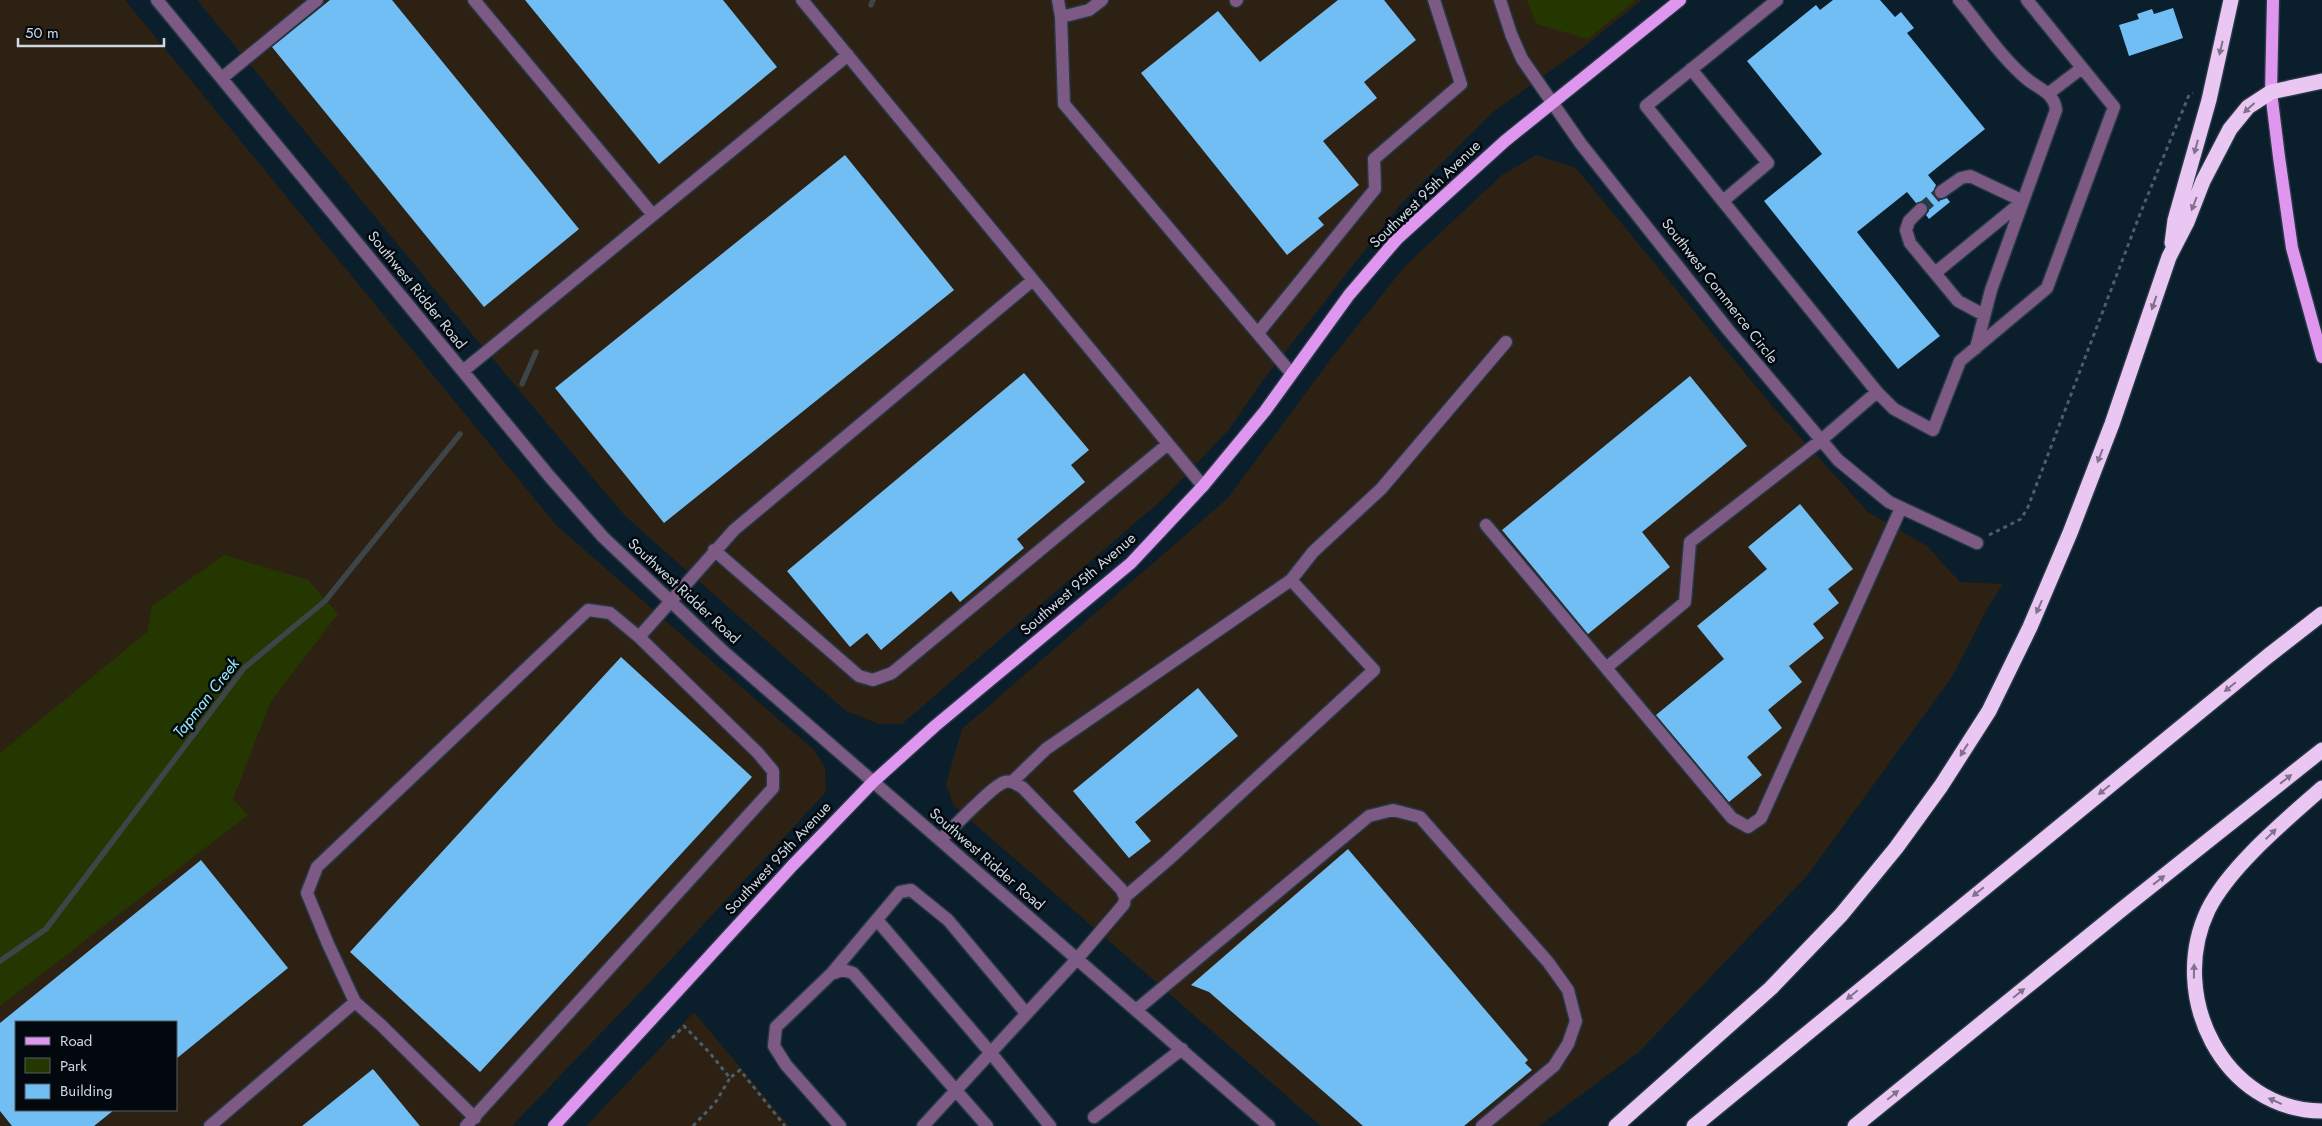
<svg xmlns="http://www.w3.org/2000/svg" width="2322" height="1126" font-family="Jost,sans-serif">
<rect width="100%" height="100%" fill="#0a1e2c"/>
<path fill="#2d2113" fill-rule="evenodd" d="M0,0H125L557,526L814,750L825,767L826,792L652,980L512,1126H0ZM16,1022H176V1110H16Z
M197,0H1642L1580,50L1493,112L1401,204L1261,383L1228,431L1164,498L902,724H879L846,711L625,516L450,308Z
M1536,155L1576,168L1773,407L1868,512L1927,546L1960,582L2003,584L1986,611L1952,677L1807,876L1640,1051L1539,1126H1321L954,806L946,784L962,729L1228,498L1330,360L1405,266L1502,175Z
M694,1012L789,1126H586L628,1082Z"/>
<path fill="#253700" d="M1527,0H1636L1588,39L1536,24Z
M224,555L308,580L338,614L271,701L233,799L248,815L0,1006V753L147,632L152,606Z"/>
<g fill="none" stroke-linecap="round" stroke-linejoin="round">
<path stroke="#3e4549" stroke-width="5.5" d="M871,5L873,0
M522,384L536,352
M0,961L46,929L244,668L325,601L460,434"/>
</g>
<path fill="#70bef4" d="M330,0H392L579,229L484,307L272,47Z
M525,0H723L777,67L659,164Z
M1338,0H1384L1416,40L1364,82L1377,98L1323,141L1359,185L1318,218L1324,225L1287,255L1141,73L1218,11L1260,62Z
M1833,0H1880L1895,17L1901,12L1914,28L1907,33L1985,129L1928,175L1936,185L1933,192L1935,197L1941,200L1947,198L1950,202L1929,219L1926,215L1929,211L1927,204L1923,201L1916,203L1907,192L1857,232L1940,336L1898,369L1764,201L1822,154L1747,61L1816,5L1820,10Z
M2173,8L2183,38L2129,56L2119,25L2139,19L2137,14L2152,9L2154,14Z
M845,155L954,290L664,523L555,388Z
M1024,373L1089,450L1071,465L1085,482L1017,539L1024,548L960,602L951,591L881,650L867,633L850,647L787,571Z
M1690,376L1747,446L1642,532L1670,567L1588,634L1502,530Z
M1800,504L1853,569L1828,589L1839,603L1813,624L1824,638L1789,666L1802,682L1768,710L1782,728L1747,757L1762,775L1729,802L1656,715L1724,659L1697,626L1767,569L1748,547Z
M621,657L752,777L480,1072L350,952Z
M1198,688L1238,736L1135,822L1151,841L1129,858L1073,791Z
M1348,849L1528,1060L1525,1063L1532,1070L1464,1126H1363L1209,992L1191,985Z
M201,860L288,968L176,1059V1022H16V1110H114L94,1126H12L0,1111V1023Z
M373,1069L420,1126H302Z"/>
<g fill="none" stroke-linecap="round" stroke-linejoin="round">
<path stroke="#273a47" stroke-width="12" stroke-dasharray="12 6" stroke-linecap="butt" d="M1921,209L1941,192"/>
<g stroke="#253846" stroke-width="15">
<path id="minor" d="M157,0L550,477L603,537L724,652L1269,1126
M474,0L653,215
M802,0L1203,486
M1058,0L1061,17L1064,104L1291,373
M1500,0L1511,34L1522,59L1581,144L1729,331L1838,460L1889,502L1977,543
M1777,0L1646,106L1877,392L1894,409L1933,430L1960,361L2047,288L2114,107L2027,0
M1959,0C1980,25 2003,60 2028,80C2041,90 2054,93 2056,110L1991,290L1976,348
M1236,1L1237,0
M1061,17L1089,10L1102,0
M1691,69L1768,163L1723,201
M222,78L317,0
M2049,93L2082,68
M1921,209L1909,221L1906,230L1910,243L1958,301L1984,315
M1935,273L2023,201L1970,176L1961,178L1941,192
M1258,333L1375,189L1374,159L1461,84L1434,0
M463,371L848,55
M1486,525L1732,818L1748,827L1761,818L1901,508
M714,550L859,676L873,680L892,673L1168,444
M1291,580L1313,552L1381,489L1506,342
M1606,668L1685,602L1690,542L1820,441L1877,392
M1012,782L1046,749L1291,580L1374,670L1168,860L1125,897
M877,920L990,1052L1050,1126
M831,974L900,892L911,890L948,920L1026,1013
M1136,1010L1369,816L1393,810L1420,817L1548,962L1568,990L1576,1021L1568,1044L1554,1066L1482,1126
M1094,1117L1182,1049
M475,1118L381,1025L355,1002L328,944L307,893L317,867L588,610L610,613L639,637
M210,1126L355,1002
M466,1126L773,788V771L758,753L639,637L734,530L1033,280
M840,1126L786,1065L774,1046L776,1027L831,974L843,970L853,973L987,1126
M923,1126L1077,959L1124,904L1125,897L1121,889L1023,788C1018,785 1011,780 1005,782C994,784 951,830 940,840"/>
</g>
<g stroke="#253846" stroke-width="15">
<path id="major" d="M2273,0L2271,92L2279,157L2292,248L2322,357
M554,1126L792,866L873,782L935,726L1131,563L1203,486L1265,411L1349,295L1397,239L1505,141L1680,0"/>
</g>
<g stroke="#253846" stroke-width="18">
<path id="highway" d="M2172,243L2175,220L2209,100L2231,0
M2322,788C2286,820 2229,867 2208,910C2167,996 2223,1110 2322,1111
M1616,1126L1771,988L1841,915L1896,848L1941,786L1989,711L2030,627L2070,533L2112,424L2169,257L2187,222L2203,181L2230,129L2248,107L2271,92L2322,81
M1694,1126L2268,656L2322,614
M1855,1126L2121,910L2322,750"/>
</g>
<path stroke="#4d5e6b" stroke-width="3" stroke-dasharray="4 4" stroke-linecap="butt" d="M1989,535L2021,519L2028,507L2140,214L2189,95L2193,93
M672,1038L684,1026L709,1052L730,1078L740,1070L785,1126
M693,1126L715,1103L730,1078"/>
<use href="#minor" stroke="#7c5a84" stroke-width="12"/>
<use href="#major" stroke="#df96ef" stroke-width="12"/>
<use href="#highway" stroke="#eac7f2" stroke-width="15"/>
</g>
<defs><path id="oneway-solid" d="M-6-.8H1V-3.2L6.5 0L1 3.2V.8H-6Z" transform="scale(1.25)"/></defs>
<g fill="#82718b">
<use href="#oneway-solid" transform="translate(2221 48) rotate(103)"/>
<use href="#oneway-solid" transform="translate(2249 108) rotate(138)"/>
<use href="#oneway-solid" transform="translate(2196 147) rotate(105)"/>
<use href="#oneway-solid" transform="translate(2194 204) rotate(111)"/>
<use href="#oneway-solid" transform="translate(2154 303) rotate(109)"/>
<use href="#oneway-solid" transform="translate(2100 456) rotate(111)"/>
<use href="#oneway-solid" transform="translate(2039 607) rotate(114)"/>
<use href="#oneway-solid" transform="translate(2230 687) rotate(141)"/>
<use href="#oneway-solid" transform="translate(1964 750) rotate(122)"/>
<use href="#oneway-solid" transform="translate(2286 779) rotate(-38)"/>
<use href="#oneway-solid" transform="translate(2104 790) rotate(141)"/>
<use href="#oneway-solid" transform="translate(2271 834) rotate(-45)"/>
<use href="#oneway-solid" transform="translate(2159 880) rotate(-38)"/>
<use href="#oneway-solid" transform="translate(1978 892) rotate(141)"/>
<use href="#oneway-solid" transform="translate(2194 971) rotate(-89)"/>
<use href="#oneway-solid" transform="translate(2019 993) rotate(-39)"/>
<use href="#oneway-solid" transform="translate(1852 995) rotate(141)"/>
<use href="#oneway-solid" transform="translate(1893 1095) rotate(-39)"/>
<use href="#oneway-solid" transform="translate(2275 1101) rotate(-156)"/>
</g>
<g text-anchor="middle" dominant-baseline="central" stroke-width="5" stroke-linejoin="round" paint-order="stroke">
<g font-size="15" fill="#cdd9e3" stroke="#02080d">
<text transform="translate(1425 194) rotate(-44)">Southwest 95th Avenue</text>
<text transform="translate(417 290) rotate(51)">Southwest Ridder Road</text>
<text transform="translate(1720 291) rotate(52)">Southwest Commerce Circle</text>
<text transform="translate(1078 584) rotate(-41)">Southwest 95th Avenue</text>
<text transform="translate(684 591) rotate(43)">Southwest Ridder Road</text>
<text transform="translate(778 858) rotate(-47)">Southwest 95th Avenue</text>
<text transform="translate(987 859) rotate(41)">Southwest Ridder Road</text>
</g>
<g font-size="16" font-style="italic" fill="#97ecf7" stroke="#02080d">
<text transform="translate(206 698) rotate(-52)">Tapman Creek</text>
</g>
</g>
<rect x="15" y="1021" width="162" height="90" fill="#02080d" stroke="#535c63"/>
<rect x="25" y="1037" width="25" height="8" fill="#df96ef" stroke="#535c63"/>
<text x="60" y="1046" font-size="15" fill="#cdd9e3">Road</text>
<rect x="25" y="1058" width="25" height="15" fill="#253700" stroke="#535c63"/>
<text x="60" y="1071" font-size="15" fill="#cdd9e3">Park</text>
<rect x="25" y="1084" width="25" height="15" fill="#70bef4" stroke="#535c63"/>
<text x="60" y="1096" font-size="15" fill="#cdd9e3">Building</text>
<path d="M18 38v8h146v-8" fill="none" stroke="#cdd9e3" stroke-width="2.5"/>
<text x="25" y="38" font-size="15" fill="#cdd9e3" stroke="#02080d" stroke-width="4" paint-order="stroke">50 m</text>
</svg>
